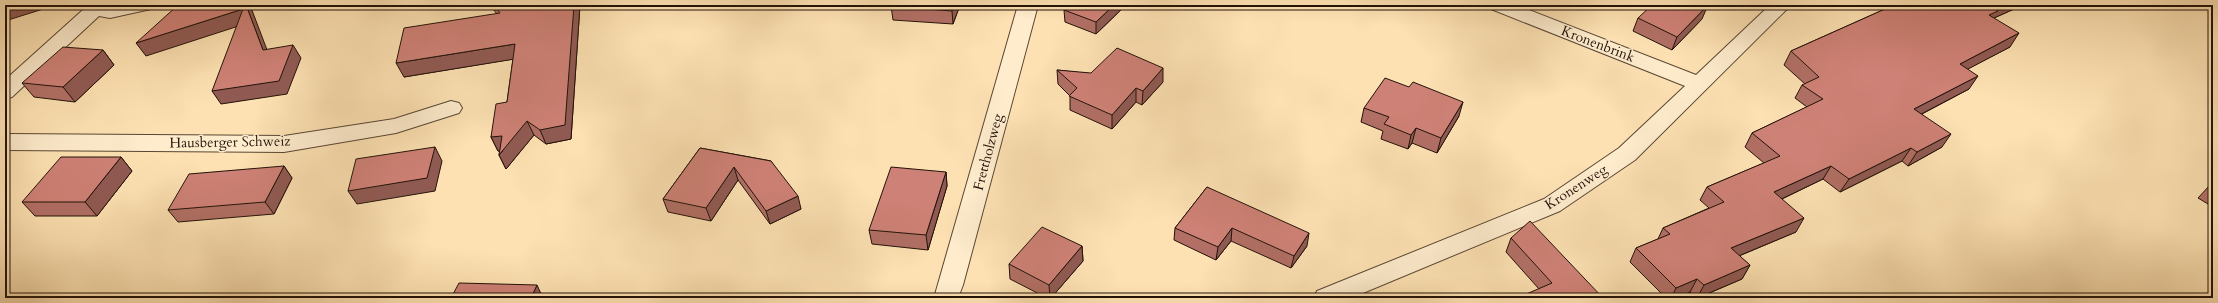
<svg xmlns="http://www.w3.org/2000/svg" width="2218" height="303" font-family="Cardo,serif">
<rect width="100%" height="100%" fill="#fde1b2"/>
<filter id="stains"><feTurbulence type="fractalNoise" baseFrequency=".005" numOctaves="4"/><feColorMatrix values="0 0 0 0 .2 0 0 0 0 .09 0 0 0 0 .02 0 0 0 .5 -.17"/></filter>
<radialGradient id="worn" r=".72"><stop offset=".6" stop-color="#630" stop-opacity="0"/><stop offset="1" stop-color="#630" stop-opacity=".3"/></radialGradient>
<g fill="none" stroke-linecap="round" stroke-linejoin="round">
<g stroke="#594633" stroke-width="2">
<path id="minor" d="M84,5H154L151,9L110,18L99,16L12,97L5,99V80L85,8Z
M1018,5H1038L963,285L958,298H934Z
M1488,5H1516L1696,75L1770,5H1791L1635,160L1560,211L1351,298H1314L1317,291L1544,199L1619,148L1685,86L1491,9Z
M451,101L459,103L462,108L459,113L396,133L284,152L5,150V134L284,136L394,119Z"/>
</g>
<use href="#minor" fill="#feeccd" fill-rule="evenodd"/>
</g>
<path fill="#b16f65" stroke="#221209" d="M490,5H580L571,139L546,144L534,135L506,169L499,155L500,151H498L491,137L507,102L513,59L404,77L497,14Z
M960,5L953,24L893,20L891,6Z
M1126,5L1096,34L1065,22L1064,10Z
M1894,5H2023L1994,18L2010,47L1967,69L1969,89L1922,114L1942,147L1908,166L1902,161L1840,192L1823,179L1782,199L1796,232L1739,256L1750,265L1742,279L1698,298H1697L1690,292L1677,298H1666L1630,262L1636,248L1658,239L1663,228L1709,208L1700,200L1707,187L1764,163L1745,147L1752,133L1807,107L1795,98L1802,85L1805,84L1784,65L1791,51Z
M1638,18L1702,19L1672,50L1633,31Z
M103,50L114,65L75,102L34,97L22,83Z
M1057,70L1163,82L1142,105L1136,102L1112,129L1070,110V96L1058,84Z
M1364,108L1459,116L1437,153L1412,143L1408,149L1381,139L1383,131L1361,122Z
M700,148L771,161L801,209L770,224L738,180L711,221L668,212L663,199Z
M121,157L132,171L97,216H35L22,202Z
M284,166L292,178L274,214L178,222L168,210Z
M946,172L947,186L928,250L872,244L869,230Z
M2213,183V207L2198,198L2210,185Z
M1207,187L1307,246L1291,268L1231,241L1216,260L1174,240L1175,228Z
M1511,238L1603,298L1539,289L1506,252Z
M1082,246L1083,261L1051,298H1047L1010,279L1009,264Z"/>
<path fill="#905a53" stroke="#221209" d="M5,5H56L5,21Z
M246,5H250L272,63L263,50Z
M574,5H580L571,139L546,144L540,130Z
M954,5H960L953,24L952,11Z
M1114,5H1126L1096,34V22Z
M1708,5L1702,19L1672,50L1677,37Z
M2001,5H2023L1994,18L1990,24L1980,29L1994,8Z
M243,9L251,22L146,56L136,43Z
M2019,33L2010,47L1951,78L1960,64Z
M515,44L521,58L404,77L396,63Z
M293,45L301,58L287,94L221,104L212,91Z
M103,50L114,65L75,102L63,87Z
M1163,68V82L1142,105L1143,91Z
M1978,76L1969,89L1906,122L1914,109Z
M1136,88V102L1112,129V115Z
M1463,102L1459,116L1437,153L1441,138Z
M527,121L534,135L506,169L499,155L503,151H498L491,137Z
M1416,128L1412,143L1408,149L1411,135Z
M1951,134L1942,147L1908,166L1917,152Z
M435,147L442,161L435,191L357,204L348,191Z
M1911,148L1902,161L1840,192L1849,179Z
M121,157L132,171L97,216L85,202Z
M284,166L292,178L274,214L265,202Z
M1831,166L1823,179L1767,206L1774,192Z
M734,167L738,180L711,221L706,208Z
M946,172L947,186L928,250L926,235Z
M798,196L801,209L770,224L766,211Z
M1804,218L1796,232L1724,262L1731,248Z
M1232,228L1231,241L1216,260L1218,247Z
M1309,233L1307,246L1291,268L1294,256Z
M1082,246L1083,261L1051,298H1050L1049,285Z
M1750,265L1742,279L1697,298L1704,285Z
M1697,279L1690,292L1677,298H1671L1676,288Z
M537,285L543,298H531Z"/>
<path fill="#ce8176" stroke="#221209" d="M178,5H246L263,50L293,45L279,81L212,91L243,9L136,43Z
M494,5H574L565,125L540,130L527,121L499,155L502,136L491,137L496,104L507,102L515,44L396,63L404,28L500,13Z
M892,5H954L952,11L891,6Z
M1069,5H1114L1096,22L1064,10Z
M1652,5H1708L1677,37L1638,18Z
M1894,5H2001L1994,8L1998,11L1989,15L2019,33L1960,64L1978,76L1914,109L1951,134L1917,152L1911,148L1849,179L1831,166L1774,192L1804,218L1731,248L1750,265L1704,285L1697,279L1676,288L1636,248L1670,234L1663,228L1724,202L1707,187L1780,156L1752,133L1823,99L1802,85L1819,77L1791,51Z
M63,47L103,50L63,87L22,83Z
M1117,48L1163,68L1143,91L1136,88L1112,115L1069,96L1077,88L1057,70L1091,73Z
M1385,78L1409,87L1413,82L1463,102L1441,138L1416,128L1411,135L1384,124L1389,117L1364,108Z
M435,147L427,178L348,191L356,159Z
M700,148L771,161L798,196L766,211L734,167L706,208L663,199Z
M61,157H121L85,202H22Z
M284,166L265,202L168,210L189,174Z
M891,167L946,172L926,235L869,230Z
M2213,183V187L2210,185Z
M1207,187L1309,233L1294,256L1232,228L1218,247L1175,228Z
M1530,221L1603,298H1517L1552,283L1511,238Z
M1042,227L1082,246L1049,285L1009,264Z
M459,283L537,285L531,298H451Z"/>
<g text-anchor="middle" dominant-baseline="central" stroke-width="3" stroke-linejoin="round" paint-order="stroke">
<g font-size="14" fill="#221209" stroke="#feeccd">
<text transform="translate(1598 44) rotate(21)">Kronenbrink</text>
<text transform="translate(230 142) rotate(-1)">Hausberger Schweiz</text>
<text transform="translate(988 152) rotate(-75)">Frettholzweg</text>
<text transform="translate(1576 187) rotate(-33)">Kronenweg</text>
</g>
</g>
<rect width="2218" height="303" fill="none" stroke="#fde1b2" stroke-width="20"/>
<rect x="6" y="6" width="2206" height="291" fill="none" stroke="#221209" stroke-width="2"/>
<rect x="10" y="10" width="2198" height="283" fill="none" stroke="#221209"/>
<rect width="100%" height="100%" filter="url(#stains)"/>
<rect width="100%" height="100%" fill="url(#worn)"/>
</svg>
